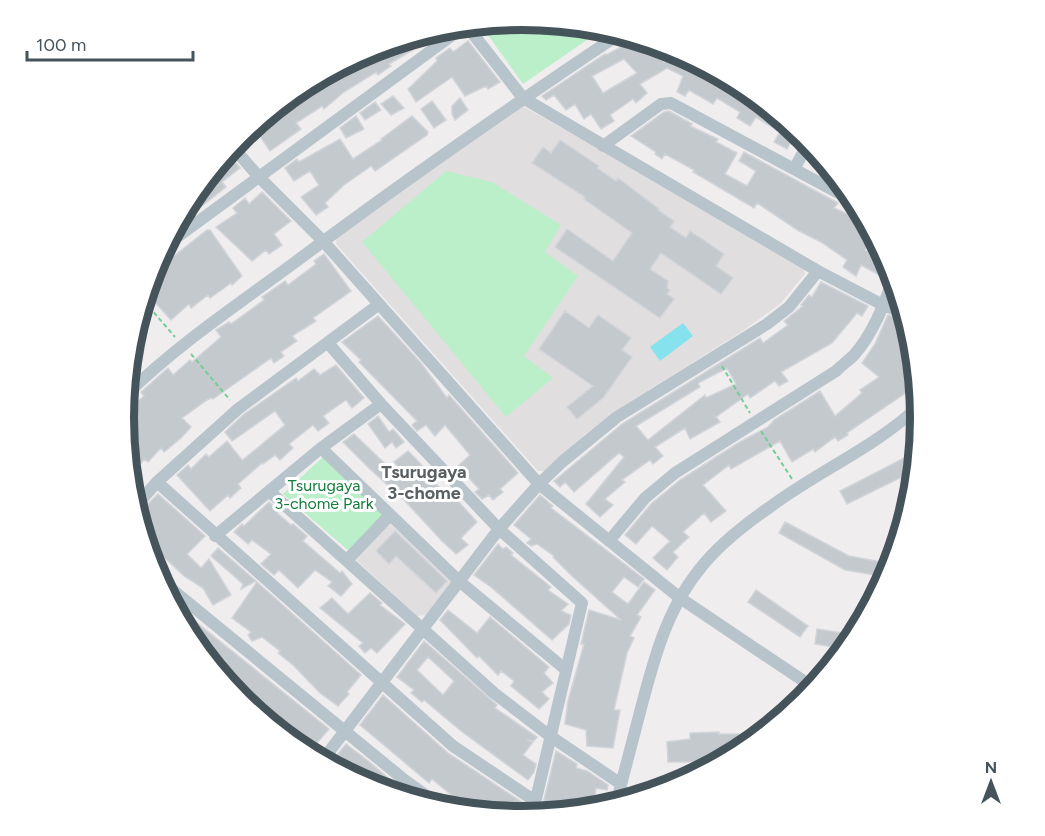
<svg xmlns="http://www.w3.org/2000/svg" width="1045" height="836" font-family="Figtree,sans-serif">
<rect width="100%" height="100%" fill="#f0edee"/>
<path fill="#e1dee0" d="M519,104L803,265L805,274L780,304L744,330L628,403L586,434L547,471H538L336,244L337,234Z
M389,523L451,578L452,584L426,615L417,616L355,559Z"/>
<path fill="#baefc9" d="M523,20L601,27L604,28L523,84L480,24Z
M446,171L492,182L561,225L545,252L578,276L524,356L553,378L506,417L362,242Z
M324,456L384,517L349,551L283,494Z"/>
<path fill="#86e3ed" d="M683,323L693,336L660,361L650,347Z"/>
<path fill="#c4c9cd" stroke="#d1d4d9" stroke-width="1.5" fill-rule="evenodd" d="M434,31L435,33L412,47L413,50L389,64L391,66L378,75L376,72L344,92L324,109L322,106L296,123L301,129L270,151L253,126L301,86L353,59L358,65L384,45Z
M629,36L654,44L664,62L668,54L709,78L710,76L726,84L724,87L748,98L751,93L797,131L787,149L774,142L780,132L756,117L750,126L737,118L740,112L717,98L713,104L689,90L685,96L677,92L683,76L667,68L640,84L647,93L636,103L633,99L610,115L614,121L601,129L591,114L584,119L575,104L566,110L554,95L546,100L542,96L605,54L606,55L631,42ZM624,59L637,73L603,93L592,76Z
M468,41L500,82L488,89L486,86L465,96L452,77L416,102L408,89L437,61L436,58L450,48L453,52Z
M393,96L404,108L391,115L381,104Z
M460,98L468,110L455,120L452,114V106Z
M432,101L446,120L434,128L421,109Z
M375,102L381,110L365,120L360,113Z
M669,111L692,124L690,126L718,139L716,142L737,153L725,174L747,186L756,171L739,161L744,152L838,203L834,208L868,223L874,234L865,250L890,263L883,277L861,265L856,276L843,267L847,260L821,242L799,231L757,203L754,208L693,172L694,170L665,154L662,159L655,154L656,152L631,136L664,112Z
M356,116L364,129L346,138L340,128Z
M412,116L428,132L427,135L375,171L371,166L344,185L325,203L328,207L316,215L301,197L319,185L310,171L294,181L285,168L297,159L299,162L340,139L353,159L382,140L381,139Z
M560,140L599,166L597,168L616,181L618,178L659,209L658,210L674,221L670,227L686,238L690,231L724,254L716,266L733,278L721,294L661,253L650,269L668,281L667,288L670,290L667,294L674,299L660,318L555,247L567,229L613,261L632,233L584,199L585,197L532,163L543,147L551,153Z
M230,156L240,168L222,182L226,187L193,213L187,205L191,196L209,175Z
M262,192L291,221L274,234L282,245L269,254L266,250L252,261L216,227L237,213L233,208L245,198L249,204Z
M207,230H210L242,276L232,285L231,283L210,298L208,295L191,308L189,304L171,320L152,299L140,311L151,276L162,267L161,264L174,256Z
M324,254L351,291L313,318L316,321L292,336L297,341L281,352L284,356L274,363L271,358L213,399L211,398L207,400L182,418L191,427L181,438L164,452L161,448L148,462L145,459L130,474L124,421L131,414L127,410L144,396L141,392L168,368L173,375L190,360L192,362L221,337L216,330L229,322L231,324L264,300L262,297L285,281L288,285L316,264L314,261Z
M821,282L868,306L862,316L857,313L832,343L781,372L788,381L779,386L775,381L750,398L748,394L716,417L720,422L690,439L685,428L655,447L663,456L653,464L650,460L622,480L625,482L605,499L613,505L600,517L586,504L624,457L619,453L574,492L565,482L560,487L554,481L622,424L760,338L763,343L788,325L784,321L803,306L801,305L809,295L812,297ZM727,368L736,384L706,398L705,395L648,440L636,426L700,387L698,383Z
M565,311L589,328L598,315L631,338L622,350L632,357L603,398L577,419L567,407L593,386L539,349Z
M888,315L907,321L909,327L901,341L914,349L917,378L907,392L847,433L848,435L838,441L835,437L815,452L813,449L792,462L780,441L731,469L729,465L703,485L726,511L711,522L704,513L683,532L689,537L673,552L678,557L667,570L653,558L670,541L652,526L636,544L625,535L651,504L680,480L738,443L768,427L774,420L820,391L835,416L862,393L860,390L879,377L862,363L875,344Z
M378,316L421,363L447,398L449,395L518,473L500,489L503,492L493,500L489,495L482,499L475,492L479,489L458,466L470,455L445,425L435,436L426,425L417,431L412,425L417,421L359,362L361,360L342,342Z
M336,365L364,398L352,408L346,400L323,416L329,423L318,431L313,425L289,444L293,448L280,460L275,455L263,464L262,463L238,484L241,488L230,498L228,495L210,511L177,475L188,465L191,469L206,454L209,457L227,441L242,460L244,459L285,425L275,411L232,441L225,432L243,415L296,378L298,381L314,369L320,375Z
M378,416L389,432L393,429L404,442L396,448L392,442L385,448L368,424Z
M354,434L402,480L405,477L394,462L408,451L418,461L432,478L431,479L445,493L448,490L477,522L461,538L468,545L456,554L441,540L394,489L393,490L370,469L343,442Z
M910,455H917L916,470L847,504L840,491Z
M158,494L205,536L187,554L201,568L209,559L231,595L213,605L203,588L184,576L145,539L137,515Z
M540,495L553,506L551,508L644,579L638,587L624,577L612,592L628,604L644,582L655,590L637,615L641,617L630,636L634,638L627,653L614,710H620L613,748L587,746L586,730L565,724L568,701L584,644H581L589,610L621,620L572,576L553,557L554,556L537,544L531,546L527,543L531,539L514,525Z
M269,502L279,511L277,513L291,525L293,524L307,536L303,541L340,573L342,571L352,584L341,596L328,586L332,582L315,570L298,588L279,570L274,575L261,564L271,554L252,540L248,544L234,532L242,524L244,526Z
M785,522L849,556L893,564L891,571L887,577L845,570L779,533Z
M395,531L447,581L436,593L396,556L389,564L376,551Z
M498,544L503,549L506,547L513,553L511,555L551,587L548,590L568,604L561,611L571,615L569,624L552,640L491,587L474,575Z
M218,548L224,553L256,581L241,589L243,584L211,556Z
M257,582L361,675L347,692L349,694L338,706L320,693L293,665L278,653L280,651L262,637L252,641L248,635L251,632L232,618Z
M756,590L808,626L800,637L748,602Z
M370,593L382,603L380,605L405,624L377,653L371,648L365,653L359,646L363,643L320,608L332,598L348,614Z
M448,610L477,633L490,617L549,667L544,673L553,683L542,692L549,699L539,709L511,686L514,681L501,671L498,675L479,656L477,658L440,620Z
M186,614L329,729L308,753L301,749L240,700L191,639L181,621Z
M817,629L856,635L846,649L815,644Z
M424,641L497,705L495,708L537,737L534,741L527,740L533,742L523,755L536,764L534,772L528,780L461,731L424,700L422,702L411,693L414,690L397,677ZM428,657L454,681L443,695L417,670Z
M383,695L448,753L523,803L515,816L471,811L432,779L429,783L360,725Z
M719,732V734H739V744H751L721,762H668L667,742L690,739V733Z
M346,744L367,760L413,799L384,790L374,782L370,786L361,781L364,777L338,754Z
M556,751L577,764L576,768L587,771L608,785L607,790L596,788L593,809L564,803L561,813L541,812Z"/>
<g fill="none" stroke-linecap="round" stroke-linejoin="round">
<path stroke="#72ce96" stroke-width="2" stroke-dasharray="4.5 3" stroke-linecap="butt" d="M144,301L175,337
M191,354L230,400
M722,366L750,413
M761,431L792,479"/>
<path stroke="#b8c4cb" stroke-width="12" d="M466,25L523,98L818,271L883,305L905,313
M232,146L259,177L323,241L539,484L680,598L814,688
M603,146L661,104L671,103L857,203
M794,169L809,142
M165,246L466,25
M328,343L381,404L499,529L582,603L532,816
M126,395C177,345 237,305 294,263C401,183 510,107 621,33
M321,448L459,581L565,669
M157,482L453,746L535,801
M269,491L494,693L550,736L621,784
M135,507L157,482L238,409L378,305
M215,536L321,448L381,404
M609,541L645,498L675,473L836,371C842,365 849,360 854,355C873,334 884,304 894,278
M347,560L390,515
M158,578L402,778L445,809
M322,761L499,529L539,484L562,462L617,417L767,324L789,307L818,271
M616,804C624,773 632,742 640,712C653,662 666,611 699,570C718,545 744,525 770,507C818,471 876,447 920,405"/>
</g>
<g text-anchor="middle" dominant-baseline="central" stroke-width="6" stroke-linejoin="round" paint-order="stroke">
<g font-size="16" fill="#157d3d" stroke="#fff">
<text x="324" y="485">Tsurugaya<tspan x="324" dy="18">3-chome Park</tspan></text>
</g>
<g font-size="18" font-weight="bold" fill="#5a5f62" stroke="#fff">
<text x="424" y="472">Tsurugaya<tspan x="424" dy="21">3-chome</tspan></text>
</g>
</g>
<path d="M0 0H1045V836H0ZM134 418a388 388 0 1 1 776 0a388 388 0 1 1-776 0Z" fill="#fff" fill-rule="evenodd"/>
<path fill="none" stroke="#45535b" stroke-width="8" d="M134 418a388 388 0 1 1 776 0a388 388 0 1 1-776 0Z"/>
<g transform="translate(991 782)" stroke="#ffffff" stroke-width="4.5" paint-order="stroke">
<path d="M0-4.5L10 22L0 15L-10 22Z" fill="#45535b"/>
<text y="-9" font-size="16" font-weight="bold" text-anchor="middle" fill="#45535b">N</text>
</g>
<path d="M27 51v9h166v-9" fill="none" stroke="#45535b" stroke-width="3"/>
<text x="36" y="51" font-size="18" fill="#45535b" stroke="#ffffff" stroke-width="4.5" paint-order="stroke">100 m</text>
</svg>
